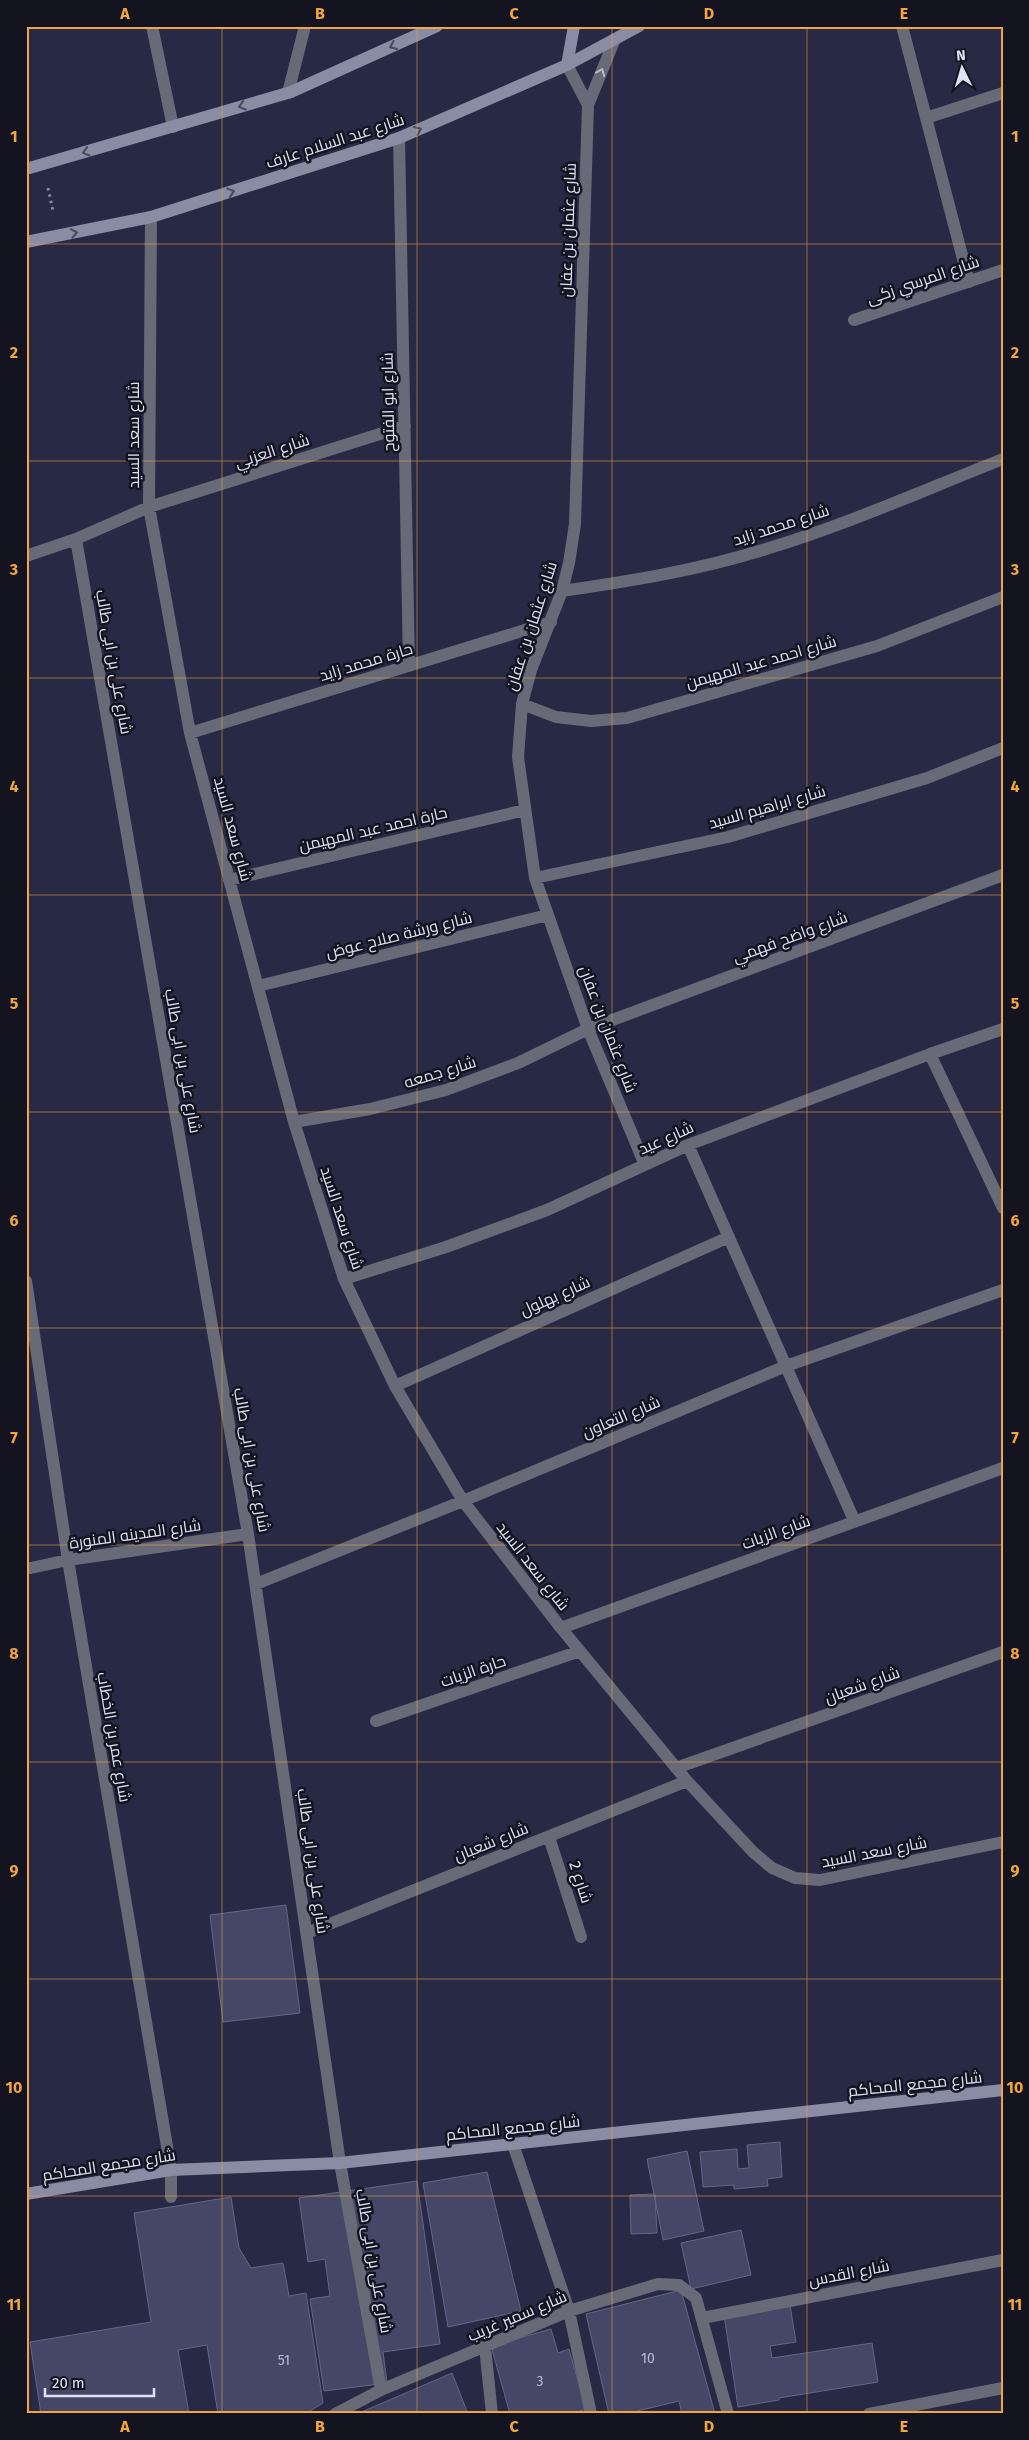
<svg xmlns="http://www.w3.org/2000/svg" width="1029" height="2440" font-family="'Fira Sans',Cairo,sans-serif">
<rect width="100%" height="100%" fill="#282a45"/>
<path fill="#444765" stroke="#636786" d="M286,1905L300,2013L223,2022L210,1915Z
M780,2142L782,2177L767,2179L768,2186L734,2189V2185L703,2187L700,2152L737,2149L738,2169L749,2168L747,2145Z
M687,2151L704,2231L663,2240L647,2159Z
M487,2172L521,2311L448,2327L423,2183Z
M417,2181L440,2344L383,2352L387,2383L324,2391L310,2299L330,2296L325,2259L308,2262L299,2198Z
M655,2194L657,2233L631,2234L630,2195Z
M231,2197L239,2248L251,2268L283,2263L289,2296L306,2293L323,2403L305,2414H218L207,2345L178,2350L189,2414H41L30,2342L151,2322L134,2213Z
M741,2230L751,2275L691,2289L681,2243Z
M681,2290L715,2414H682L679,2401L625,2414H609L586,2314Z
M790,2305L796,2342L770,2346L772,2358L872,2343L878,2382L779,2398V2400L738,2407L724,2315Z
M551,2329L558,2353L569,2349L586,2409L571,2414H510L491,2346Z
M452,2373L468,2414H357Z"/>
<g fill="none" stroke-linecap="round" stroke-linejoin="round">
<path stroke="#888aa0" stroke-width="3" stroke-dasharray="2.5 4" stroke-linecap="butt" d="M48,188L53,211"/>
<path stroke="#686a78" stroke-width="12" d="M152,26L173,127"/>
<path stroke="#686a78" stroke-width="12" d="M902,26L969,282
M615,39L588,105L575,524L569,563L562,591L531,670L522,704L518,757L535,878L588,1029L645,1165
M567,65L588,105
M288,93L305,26
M926,118L1003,93
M399,138L409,666
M151,217L149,507L190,733L294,1122L344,1279L395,1386L463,1501L561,1628L687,1781L753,1852L772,1868L795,1878L820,1880L1003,1842
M854,320L1003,270
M76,539L248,1534L340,2163L381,2390
M26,556L76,539L149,507L405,426
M562,591C631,581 699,570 766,549C846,525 924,490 1003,459
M522,704L556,717L591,721L627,718L877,646L1003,597
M190,733L551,622
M535,878L728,837L927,778L1003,748
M229,880L525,810
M258,986L548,915
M930,1054L1003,1208
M294,1122L370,1109L446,1090L518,1063L588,1029L1003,875
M688,1145L854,1520
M344,1279L446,1247L547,1210L688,1145L930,1054L1003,1029
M26,1281L68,1560L171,2170V2197
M395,1386L729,1237
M26,1569L68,1560L248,1534
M256,1584L463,1501L786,1366L1003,1290
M561,1628L1003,1468
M376,1721L580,1651
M676,1768L1003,1652
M549,1837L581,1937
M307,1933L687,1781
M513,2144L569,2311L591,2414
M702,2318L1003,2260
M485,2347L492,2414
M335,2414L381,2390L569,2311L658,2284L679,2285L696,2298L728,2414
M869,2414L1003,2388"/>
<path stroke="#898ca3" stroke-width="12" d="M567,65L574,26
M26,169L291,92L437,26
M26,242L151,217L399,138L567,65L639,26
M26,2194L171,2170L340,2163L1003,2090"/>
</g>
<defs><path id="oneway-chevron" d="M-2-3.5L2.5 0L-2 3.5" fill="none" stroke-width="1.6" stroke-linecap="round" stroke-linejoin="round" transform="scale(1.25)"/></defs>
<g stroke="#484a5b">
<use href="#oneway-chevron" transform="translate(393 46) rotate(156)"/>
<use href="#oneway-chevron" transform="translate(242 106) rotate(163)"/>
<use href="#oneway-chevron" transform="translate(418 130) rotate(-24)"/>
<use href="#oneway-chevron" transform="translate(86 152) rotate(164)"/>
<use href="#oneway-chevron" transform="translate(231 192) rotate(-18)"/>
<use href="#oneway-chevron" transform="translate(74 233) rotate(-11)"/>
</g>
<use stroke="#b5b8c9" href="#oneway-chevron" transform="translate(601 72) rotate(-68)"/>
<path fill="none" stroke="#f2a541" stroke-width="1" stroke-opacity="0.55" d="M222,26V2414M417,26V2414M612,26V2414M807,26V2414M26,244H1003M26,461H1003M26,678H1003M26,895H1003M26,1112H1003M26,1328H1003M26,1545H1003M26,1762H1003M26,1979H1003M26,2196H1003"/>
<g text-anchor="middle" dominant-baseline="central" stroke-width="5" stroke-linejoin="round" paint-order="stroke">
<g font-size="14" fill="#b8bbd0">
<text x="648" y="2358">10</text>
<text x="284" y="2360">51</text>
<text x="540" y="2381">3</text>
</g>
<g font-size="16" fill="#dfe2f4" stroke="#131420">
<text transform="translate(335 141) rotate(-18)">شارع عبد السلام عارف</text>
<text transform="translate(568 230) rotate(-88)">شارع عثمان بن عفان</text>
<text transform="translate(923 280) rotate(-19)">شارع المرسي زكى</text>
<text transform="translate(388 402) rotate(-91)">شارع ابو الفتوح</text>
<text transform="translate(133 435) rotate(-90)">شارع سعد السيد</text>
<text transform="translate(272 451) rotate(-18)">شارع العزبي</text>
<text transform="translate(781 525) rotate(-18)">شارع محمد زايد</text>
<text transform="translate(531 626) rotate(-72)">شارع عثمان بن عفان</text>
<text transform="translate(114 662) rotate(80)">شارع على بن ابى طالب</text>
<text transform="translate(366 662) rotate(-17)">حارة محمد زايد</text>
<text transform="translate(761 662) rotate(-16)">شارع احمد عبد المهيمن</text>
<text transform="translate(767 807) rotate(-16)">شارع ابراهيم السيد</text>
<text transform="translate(233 829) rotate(75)">شارع سعد السيد</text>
<text transform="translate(373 829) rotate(-13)">حارة احمد عبد المهيمن</text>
<text transform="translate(399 935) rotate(-14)">شارع ورشة صلاح عوض</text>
<text transform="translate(790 937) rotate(-20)">شارع واضح فهمي</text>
<text transform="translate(608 1029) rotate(69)">شارع عثمان بن عفان</text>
<text transform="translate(183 1061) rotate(80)">شارع على بن ابى طالب</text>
<text transform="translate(440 1072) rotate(-17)">شارع جمعه</text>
<text transform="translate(666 1138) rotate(-24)">شارع عيد</text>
<text transform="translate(342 1218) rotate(72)">شارع سعد السيد</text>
<text transform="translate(555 1296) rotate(-24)">شارع بهلول</text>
<text transform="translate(621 1417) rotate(-23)">شارع التعاون</text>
<text transform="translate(252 1460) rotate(80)">شارع على بن ابى طالب</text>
<text transform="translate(776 1532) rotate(-20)">شارع الزيات</text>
<text transform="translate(135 1534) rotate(-8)">شارع المدينه المنورة</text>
<text transform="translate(533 1566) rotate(52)">شارع سعد السيد</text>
<text transform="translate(473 1671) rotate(-19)">حارة الزيات</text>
<text transform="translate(862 1685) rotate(-20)">شارع شعبان</text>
<text transform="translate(114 1737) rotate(80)">شارع عمر بن الخطاب</text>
<text transform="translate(491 1842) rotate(-22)">شارع شعبان</text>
<text transform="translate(874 1852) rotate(-11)">شارع سعد السيد</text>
<text transform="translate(313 1861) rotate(82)">شارع على بن ابى طالب</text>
<text transform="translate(581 1882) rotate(72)">شارع 2</text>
<text transform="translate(915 2084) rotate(-6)">شارع مجمع المحاكم</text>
<text transform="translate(513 2128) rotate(-6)">شارع مجمع المحاكم</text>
<text transform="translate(109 2165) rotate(-9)">شارع مجمع المحاكم</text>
<text transform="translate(374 2261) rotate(80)">شارع على بن ابى طالب</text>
<text transform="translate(849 2273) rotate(-11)">شارع القدس</text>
<text transform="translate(517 2316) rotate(-23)">شارع سمير غريب</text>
</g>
</g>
<rect width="1029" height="2440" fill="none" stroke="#131420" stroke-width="55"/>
<g transform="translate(962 68) rotate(355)" stroke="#131420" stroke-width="4" paint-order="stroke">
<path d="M0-4L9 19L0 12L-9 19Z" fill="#dfe2f4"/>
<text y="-8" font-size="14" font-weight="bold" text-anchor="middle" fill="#dfe2f4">N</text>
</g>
<path d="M45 2388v8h109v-8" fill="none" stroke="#dfe2f4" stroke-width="2.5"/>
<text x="52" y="2388" font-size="15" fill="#dfe2f4" stroke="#131420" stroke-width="4" paint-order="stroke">20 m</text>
<rect x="28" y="28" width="974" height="2384" fill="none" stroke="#f2a541" stroke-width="2"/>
<g font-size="16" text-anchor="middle" font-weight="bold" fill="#f2a541">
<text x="125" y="19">A</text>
<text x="320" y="19">B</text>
<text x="514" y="19">C</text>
<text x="709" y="19">D</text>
<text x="904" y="19">E</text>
<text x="14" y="142">1</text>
<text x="1015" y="142">1</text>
<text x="14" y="358">2</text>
<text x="1015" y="358">2</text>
<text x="14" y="575">3</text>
<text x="1015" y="575">3</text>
<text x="14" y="792">4</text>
<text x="1015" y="792">4</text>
<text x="14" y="1009">5</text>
<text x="1015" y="1009">5</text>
<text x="14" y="1226">6</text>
<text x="1015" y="1226">6</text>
<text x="14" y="1443">7</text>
<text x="1015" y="1443">7</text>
<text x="14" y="1659">8</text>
<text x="1015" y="1659">8</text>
<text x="14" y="1876">9</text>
<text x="1015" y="1876">9</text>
<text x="14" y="2093">10</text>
<text x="1015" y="2093">10</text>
<text x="14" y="2310">11</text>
<text x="1015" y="2310">11</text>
<text x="125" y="2432">A</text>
<text x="320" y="2432">B</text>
<text x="514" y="2432">C</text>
<text x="709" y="2432">D</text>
<text x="904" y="2432">E</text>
</g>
</svg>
